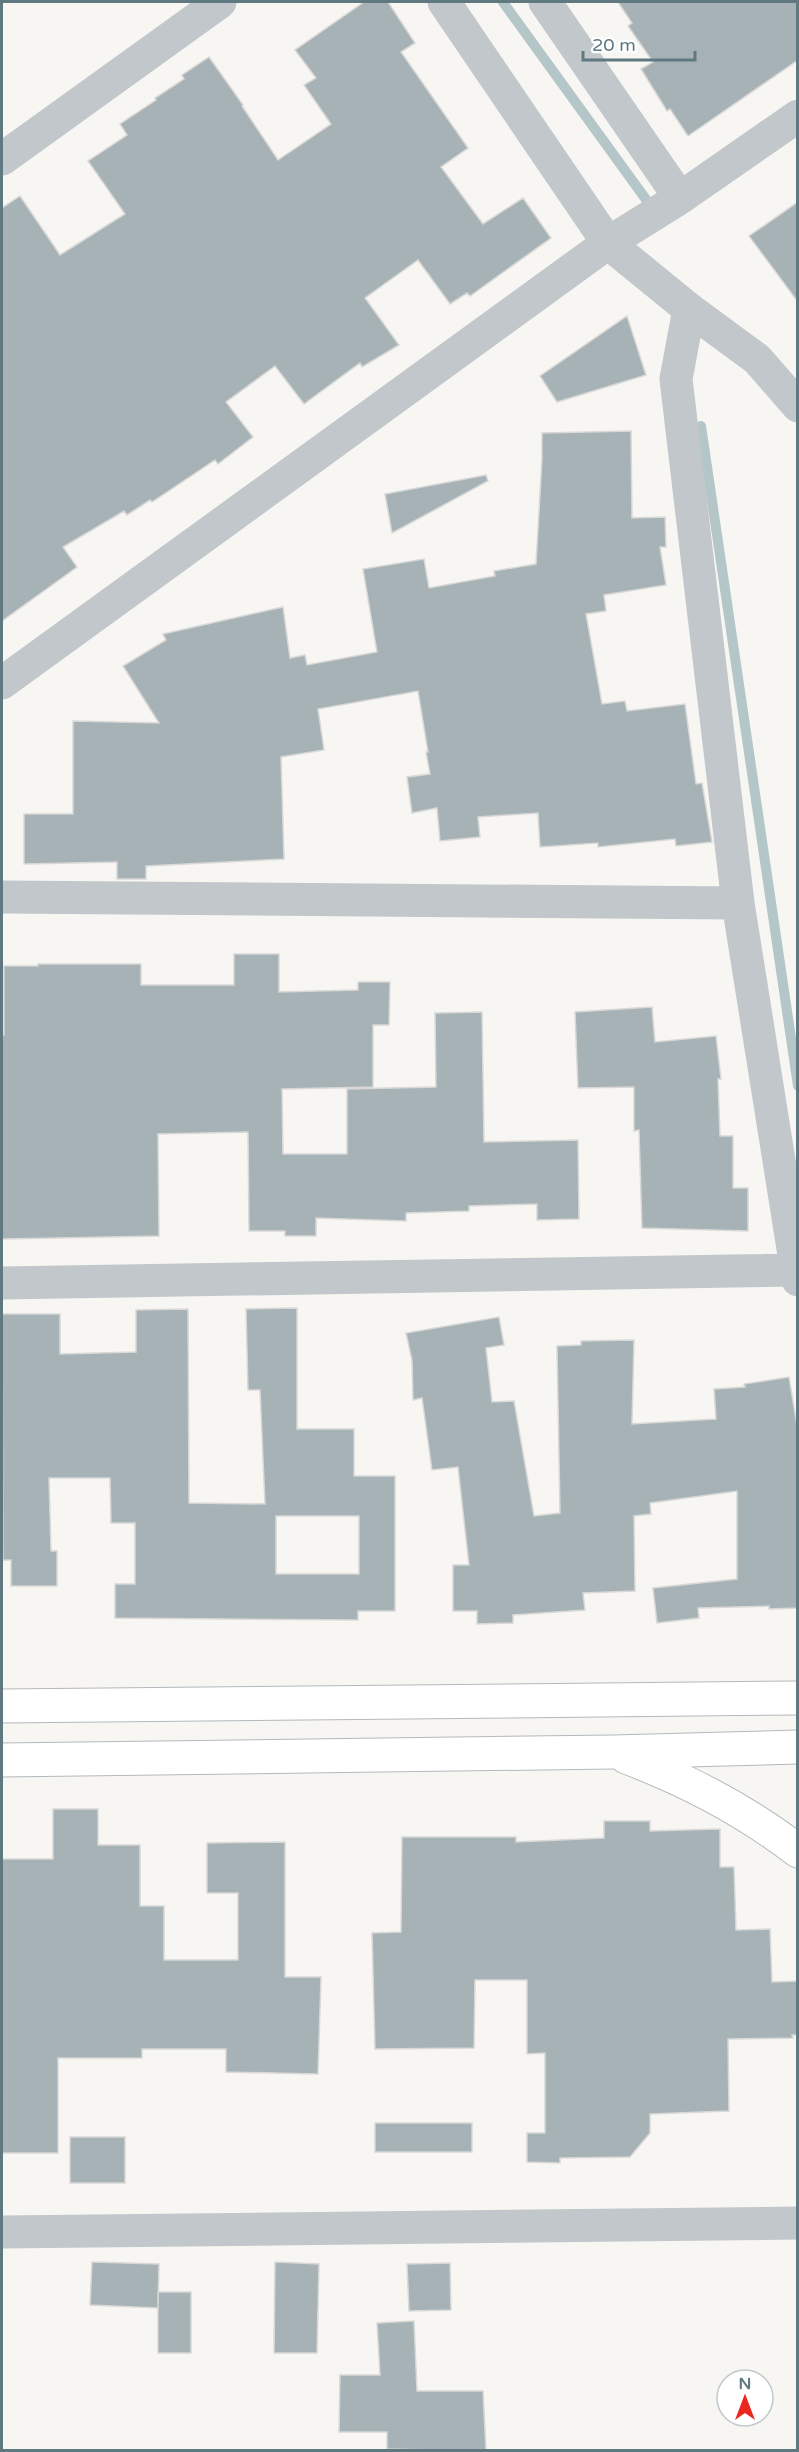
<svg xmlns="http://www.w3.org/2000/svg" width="799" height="2452" font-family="'Varela Round',sans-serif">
<rect width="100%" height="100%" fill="#f7f6f3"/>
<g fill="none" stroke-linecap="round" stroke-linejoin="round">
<path stroke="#b4c6c7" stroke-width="10" d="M503,2L650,205
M701,426L798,1086"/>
</g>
<path fill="#a6b2b6" stroke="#d8d8d6" stroke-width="1.5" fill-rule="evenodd" d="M364,2H388L415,43L401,52L468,148L441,167L483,224L523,198L551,238L470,296L467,293L450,304L418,260L365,298L399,345L362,367L360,363L304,404L275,366L226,402L253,437L218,464L215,460L152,502L150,500L127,515L124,511L63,547L77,567L2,621V208L20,196L60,255L125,214L88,161L127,135L120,124L156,100L155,98L184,79L182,75L209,57L243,105L242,106L278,160L331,124L304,85L316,78L295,50Z
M618,2H798V60L688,136L670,109L667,111L641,69L653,62L628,26L632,23Z
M798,202V302L749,236Z
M627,316L646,375L557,402L540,376Z
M631,431L632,518L665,517L666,547H660L666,585L604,595L606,611L586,614L602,704L625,701L627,711L685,704L696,784L702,783L712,842L676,846L675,839L598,847V843L540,847L538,813L478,817L480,837L440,841L437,808L412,813L407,777L430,774L426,752H428L418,691L318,709L324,750L281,757L284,859L146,866V879H117V862L24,864V814H73V721L159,723L123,666L166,640L163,634L283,607L290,658L305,655L307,665L377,652L363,569L424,559L429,588L495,576L494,571L536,564L542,459V433Z
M486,475L488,481L392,533L385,494Z
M234,954H279V992L358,990V982H390L389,1025H373V1087L282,1089L283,1154H347V1089L436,1087L435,1013L482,1012L484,1142L578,1140L579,1219L537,1220V1204L469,1206V1211L406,1213V1221L316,1218V1236H285V1231H249L248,1132L158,1134L159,1236L2,1239V1035H4V966H38V964H141V985H234Z
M652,1007L655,1042L716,1036L721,1079H718L720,1136H733V1188H748V1231L642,1228L639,1130L634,1131V1087L578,1088L575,1012Z
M297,1308V1429H354V1476H395V1611H358V1620L115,1618V1584H135V1523H111L110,1478H49L51,1551H57V1586H11V1560H3L2,1314H60V1354L136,1352V1310L188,1309L189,1503L265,1504L260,1390H248L246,1309ZM276,1516H359V1574H276Z
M499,1317L504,1345L486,1348L492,1402L514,1401L534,1516L560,1513L557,1346L581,1345V1341L634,1340L632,1424L716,1419L714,1389L745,1387L744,1384L789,1377L798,1432V1608L769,1609V1606L698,1608L699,1618L657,1623L653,1588L737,1579V1491L650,1503L651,1514L634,1516L635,1591L583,1593L585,1610L513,1615V1623L477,1624V1611H453V1565H469L458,1467L432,1470L422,1398L413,1400L412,1360L406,1333Z
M53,1809H98V1845H140V1906H164V1960H238V1893H207V1843L285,1842V1977H321L318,2074L226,2072V2049H142V2058H58V2153H2V1859H53Z
M604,1821H650V1831L720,1829V1867H734L736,1930L770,1929L772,1982L798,1981V2035H792L793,2038L728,2039L729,2111L650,2114V2133L630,2157L560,2158V2163L527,2162V2133H545V2053L527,2054V1980H475L474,2048L375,2049L372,1933L401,1932L402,1837H516V1842L604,1838Z
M375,2123H472V2152H375Z
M70,2137H125V2183H70Z
M92,2262L159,2264L158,2308L90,2305Z
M275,2262L319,2264L317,2353H274Z
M450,2263L451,2310L409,2311L407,2264Z
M158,2292H191V2353H158Z
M414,2321L417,2391H483L486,2451L387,2449V2432H339L340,2375H380L377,2323Z"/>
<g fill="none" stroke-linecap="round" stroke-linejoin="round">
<g stroke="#b2b9bc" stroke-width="35">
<path id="primary" d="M2,1706L798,1698
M626,1757C687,1780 746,1811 798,1851
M2,1760L613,1752L798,1747"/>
</g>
<path stroke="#c1c7ca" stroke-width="33" d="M545,2L680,198
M2,159L220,2
M689,309L676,379L738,903L798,1280
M2,683L608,243L680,198L798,116
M2,897L738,903
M2,1283L796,1270
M2,2232L798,2223"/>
<path stroke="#c1c7ca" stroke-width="33" d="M444,2L608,243L689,309L757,359L798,406"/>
<use href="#primary" stroke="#fff" stroke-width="33"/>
</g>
<rect width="799" height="2452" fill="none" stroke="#607880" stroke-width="6"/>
<g transform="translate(745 2398)"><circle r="28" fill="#ffffff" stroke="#bfc9cc" stroke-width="1.5"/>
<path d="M0-4.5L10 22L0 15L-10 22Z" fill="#eb281f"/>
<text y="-9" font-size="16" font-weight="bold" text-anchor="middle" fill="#607880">N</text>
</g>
<path d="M583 51v9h112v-9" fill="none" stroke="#607880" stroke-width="3"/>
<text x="592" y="51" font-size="18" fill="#607880" stroke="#ffffff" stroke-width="4.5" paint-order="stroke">20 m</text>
</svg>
